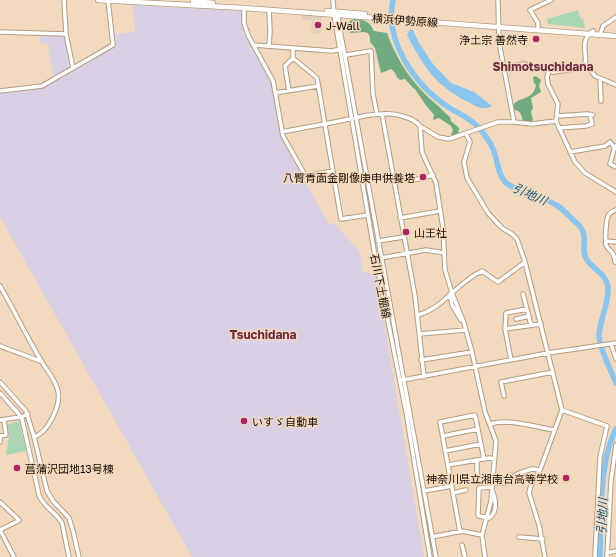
<svg xmlns="http://www.w3.org/2000/svg" width="616" height="557" font-family="'Golos Text','Noto Sans JP',sans-serif">
<rect width="100%" height="100%" fill="#f3dabe"/>
<path fill="#e1d2c0" d="M302,15L322,16L321,34H311L312,21L302,20Z"/>
<path fill="#d9d0e5" d="M133,5L241,11V26L269,77L273,90L278,127L283,142L329,224L334,223L359,251L363,272L376,274L424,557H192L0,217V93L43,88L116,46L115,34L135,32Z
M39,34L65,36L70,67L53,78L48,43L41,44Z"/>
<path fill="#abd6b6" d="M578,10L581,19H583L585,28L548,24L547,19Z
M19,421L26,451L6,455L9,436L7,425Z"/>
<path fill="#70ab82" d="M355,19C365,20 370,22 374,31L387,33C397,61 413,85 436,104C441,108 444,112 450,117L451,121L459,128L458,135L453,136L451,135L453,130L451,126L439,118L433,120L434,115L425,104L415,89L413,88L405,79L400,80C396,78 396,72 391,69L381,73L375,48L370,42V37L368,33L364,32L350,33L348,23L351,20Z
M536,76L541,80L539,86L541,92L531,98L533,108L531,112L533,120L532,121H523C521,115 522,112 515,110L513,105C520,96 533,101 536,85L534,83L533,77Z"/>
<path fill="#89c5ef" d="M410,29L413,30L419,43L433,64L451,83L474,92L492,106C481,111 476,106 466,101C433,83 424,67 407,35Z"/>
<g fill="none" stroke-linecap="round" stroke-linejoin="round">
<path stroke="#89c5ef" stroke-width="5.5" d="M393,0C384,41 415,85 448,107C459,114 471,118 480,129C485,135 490,142 493,149C498,160 497,174 506,183C521,194 541,195 556,205C562,208 567,214 572,219C575,222 580,225 582,230C587,238 582,248 585,256C590,269 606,272 608,287C609,304 600,318 599,335C599,348 611,370 616,383
M600,557C601,521 599,460 616,429"/>
<g stroke="#b39c81" stroke-width="5.5">
<path id="minor" d="M64,0L66,34L73,68
M333,0L334,15L374,250L406,412L430,557
M498,0L499,42L514,122
M244,8V23L248,35L273,81L283,136L305,175L306,176L333,171
M269,10L270,31L269,46
M337,13L436,557
M538,27V23L530,10L551,0
M0,32L66,34
M600,35L603,26L616,17
M254,45L332,51L341,49
M293,48V58L317,78L341,219L368,215
M346,55L371,51L373,94L377,114
M505,67L524,64L554,72L582,68C592,60 576,42 593,31
M584,67L589,68L595,76L616,85
M549,71L547,77L548,84L558,104L556,121L575,162L585,173L616,192
M600,78L601,101
M0,91L42,86L113,45L108,0
M289,91L285,66L293,58
M275,93L318,86
M382,114L415,296L424,377
M557,116L587,114L593,115
M420,126L438,137L449,139L498,122H514L532,124L556,121
M559,128L586,126L592,124L590,115
M282,132C301,128 320,125 340,121C354,118 368,114 383,114C394,113 413,117 420,126L422,152L436,183L443,228L445,270L452,293L464,323L472,352L485,412L496,441L491,501L482,535L485,557
M466,134L470,142L464,162L467,178L488,213L502,228L512,234L517,239L525,262L562,410L540,470L531,485L529,493L539,525L545,557
M615,146L610,164L616,167
M570,152L605,146L610,142L614,147
M393,180L418,179L433,175
M616,210C613,211 610,212 608,216C606,219 605,241 606,245C610,253 614,250 615,262H616
M400,218L440,211
M378,241L403,237
M606,241L616,242
M381,258L426,250L444,253
M0,286C14,310 26,335 40,359C46,370 55,378 58,391C61,405 48,433 34,437
M450,294L452,305L461,320
M523,294L531,325
M418,315C444,308 457,282 482,271L498,282L525,262
M516,319L529,316
M505,329L506,313L527,309
M419,334L466,330
M0,346L40,361
M612,347L616,359
M421,360L472,352
M511,360L505,329L541,324
M403,380L548,353L616,343
M0,382L26,411L34,437L47,491L53,501L69,518L73,531L79,557
M0,393L18,413L22,419L39,495C43,507 56,512 62,523L69,557
M504,396L501,382L553,372
M562,410L607,426L600,457L595,557
M0,420L21,417L28,414
M490,424C507,418 536,427 554,430
M443,436L478,429
M0,442V436L6,435L4,420
M445,451L481,444
M448,465L477,460
M477,477V460L489,458L495,459
M493,483H506L515,475L522,472L532,469L540,470
M492,487L479,488L478,515L479,516L489,518C498,512 496,499 492,490
M424,491L452,486
M453,493L466,490
M0,502L19,520L18,521L0,530L14,557
M460,532L440,422L475,415L484,459
M432,537L462,531L482,535
M519,537L543,539
M462,545L465,557
M607,553L616,551
M607,557L611,481L616,445"/>
</g>
<g stroke="#b39c81" stroke-width="6">
<path id="major" d="M98,0L244,8L616,36
M193,1L213,3
M327,11L365,14"/>
</g>
<use href="#minor" stroke="#fff" stroke-width="3.5"/>
<use href="#major" stroke="#fff" stroke-width="4.5"/>
</g>
<g fill="#af2360" stroke="#f3dabe" stroke-width="1.5">
<circle cx="318" cy="25" r="4"/>
<circle cx="536" cy="39" r="4"/>
<circle cx="423" cy="177" r="4"/>
<circle cx="406" cy="232" r="4"/>
<circle cx="244" cy="421" r="4"/>
<circle cx="17" cy="468" r="4"/>
<circle cx="566" cy="478" r="4"/>
</g>
<g text-anchor="middle" dominant-baseline="central" stroke-width="3" stroke-linejoin="round" paint-order="stroke">
<g font-size="11" fill="#170e05" stroke="#f3dabe">
<text transform="translate(405 20) rotate(4)">横浜伊勢原線</text>
<text transform="translate(381 286) rotate(79)">石川下土棚線</text>
</g>
<g font-size="11" fill="#170e05" stroke="#f3dabe" text-anchor="start">
<text x="326" y="25">J-Wall</text>
<text x="528" y="39" text-anchor="end">浄土宗 善然寺</text>
<text x="415" y="177" text-anchor="end">八臀青面金剛像庚申供養塔</text>
<text x="414" y="232">山王社</text>
<text x="252" y="421">いすゞ自動車</text>
<text x="25" y="468">菖蒲沢団地13号棟</text>
<text x="558" y="478" text-anchor="end">神奈川県立湘南台高等学校</text>
</g>
<g font-size="12" font-weight="bold" fill="#6e2b43" stroke="#f3dabe">
<text x="543" y="66">Shimotsuchidana</text>
<text x="263" y="334">Tsuchidana</text>
</g>
<g font-size="12" font-style="italic" fill="#08537b" stroke="#f3dabe">
<text transform="translate(530 194) rotate(24)">引地川</text>
<text transform="translate(602 516) rotate(-87)">引地川</text>
</g>
</g>
</svg>
